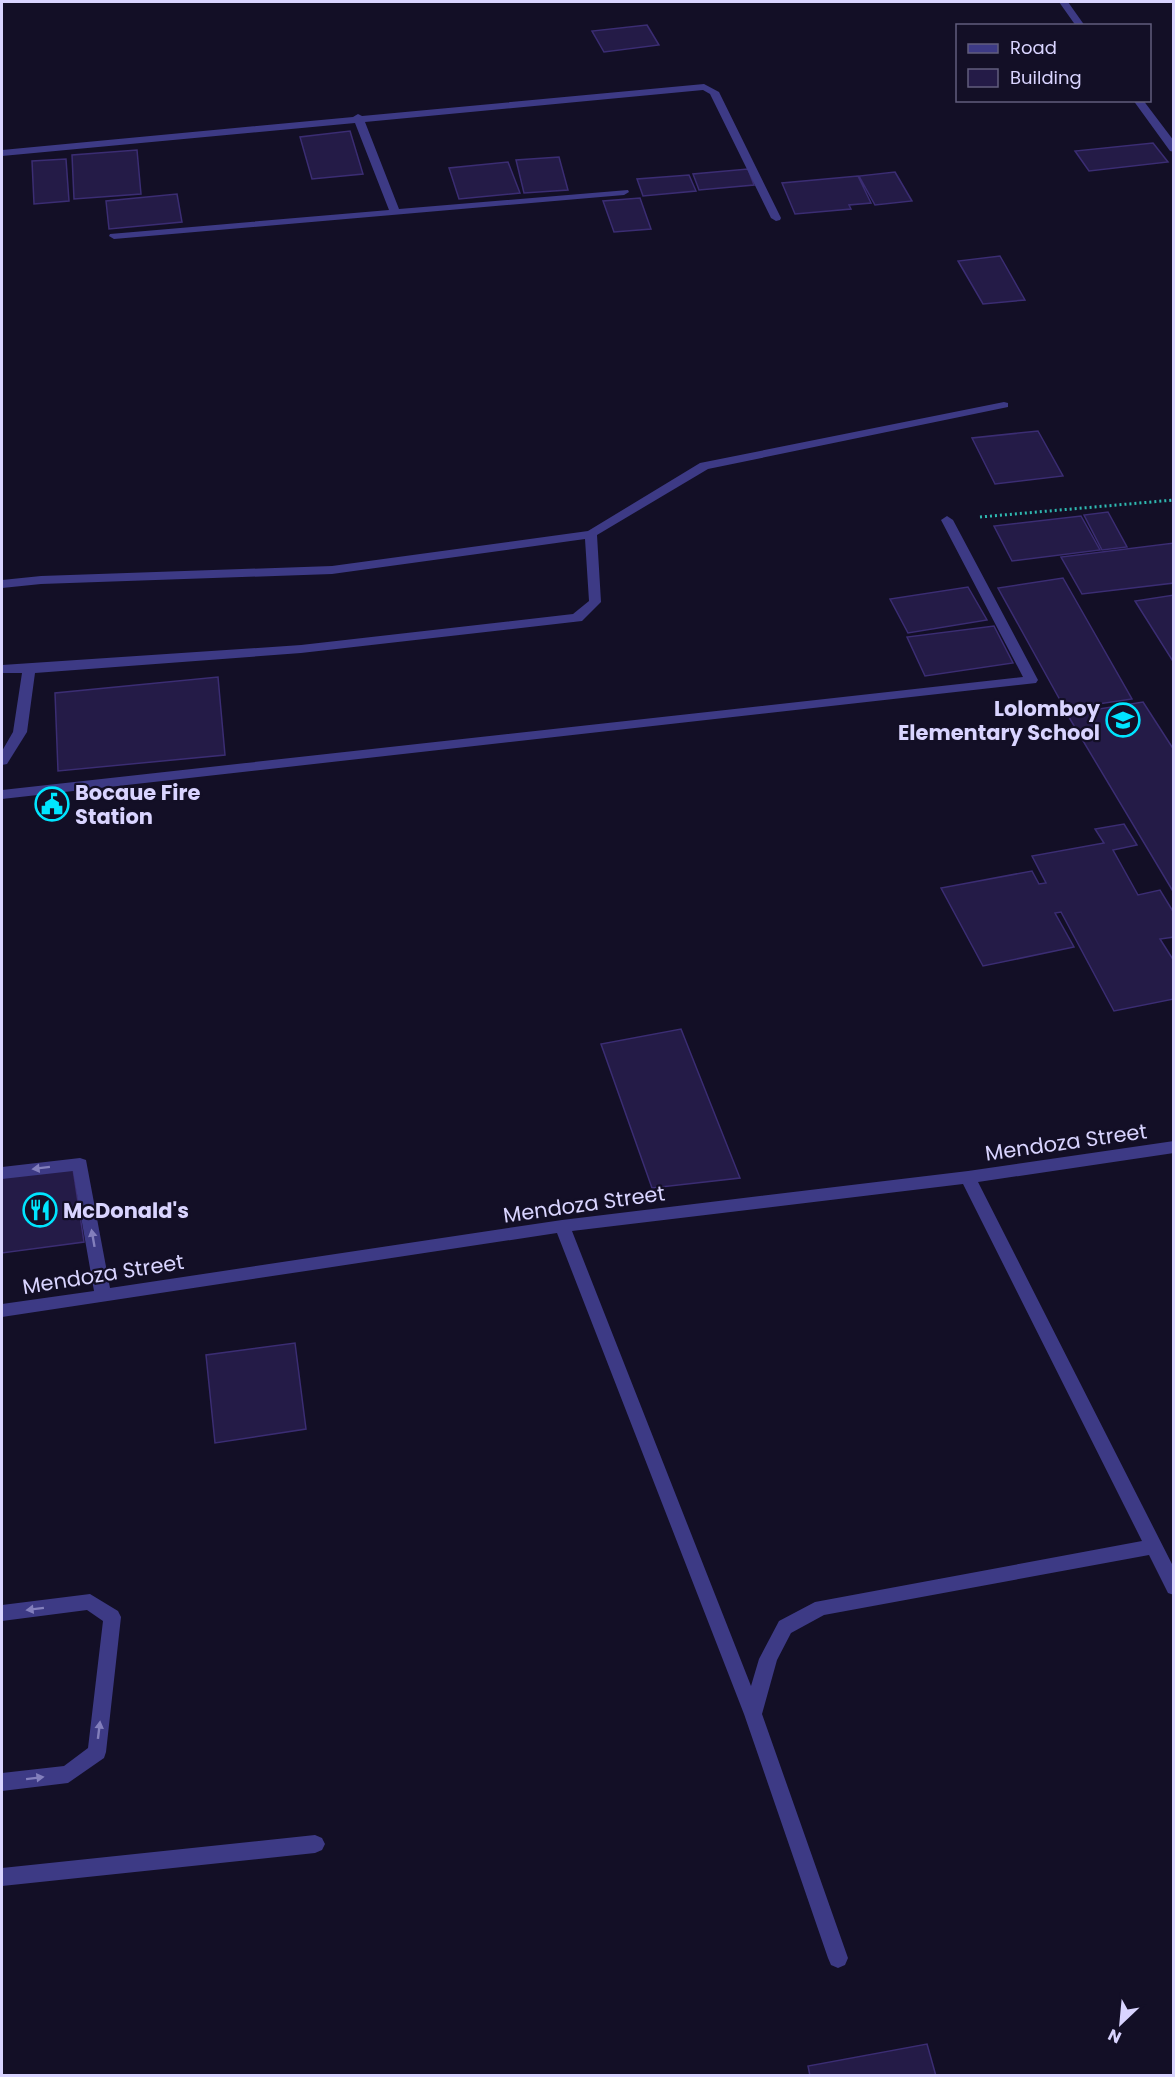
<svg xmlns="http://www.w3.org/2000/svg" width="1175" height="2077" font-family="Poppins,sans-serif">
<rect width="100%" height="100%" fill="#130f26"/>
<path fill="#241b47" stroke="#3b2d73" stroke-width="1.5" d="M647,25L659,45L604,52L592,31Z
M350,131L363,174L312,179L300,137Z
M1153,143L1168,162L1089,171L1075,151Z
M137,150L141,194L74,199L72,155Z
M559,157L568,190L524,193L516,160Z
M66,159L69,201L34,204L32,161Z
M508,162L520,193L459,199L449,168Z
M748,169L754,185L699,190L693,174Z
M895,172L912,201L875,205L859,176Z
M689,175L696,191L643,196L637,179Z
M858,176L871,203L849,205L851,209L795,214L782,183Z
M177,194L182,222L109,229L106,201Z
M640,198L651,229L614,232L603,201Z
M1000,256L1025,300L983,304L958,261Z
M1038,431L1063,476L995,484L972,438Z
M1108,512L1127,547L1102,550L1084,515Z
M1081,516L1100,550L1012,561L994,526Z
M1174,543V583L1082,594L1061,557Z
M1063,578L1132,699L1065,709L998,588Z
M968,587L987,620L908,633L890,599Z
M1174,595V663L1135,601Z
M994,626L1013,663L925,676L907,637Z
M218,677L225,755L58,771L55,693Z
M1143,702L1174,750V893L1067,714Z
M1124,824L1137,845L1113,850L1138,895L1160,890L1174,913V937L1160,939L1174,961V999L1114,1011L1061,912L1055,913L1074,947L983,966L941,888L1032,871L1039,884L1046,883L1032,856L1104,843L1095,829Z
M681,1029L740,1178L652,1188L601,1044Z
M73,1169L84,1242L2,1253V1177Z
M295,1343L306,1429L215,1443L206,1355Z
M927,2044L936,2076H810L808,2066Z"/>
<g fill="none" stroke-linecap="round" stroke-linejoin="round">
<path stroke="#2fb8b0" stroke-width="3" stroke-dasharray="2 3" stroke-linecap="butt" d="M980,517L1174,500"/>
<path fill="#3d3a85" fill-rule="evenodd" d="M1059,2H1068L1085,26H1076Z
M704,84L719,92L781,218L780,220L776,221L771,218L710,94L703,90L365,122L399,209L628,190L629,192L624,195L114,239L109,236L110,234L389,210L355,123L2,156V150L353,117L358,114L362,116Z
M1133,100H1143L1174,141V152L1170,151Z
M1004,402L1008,403V407L708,469L597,535L601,602L582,621L301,653L35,673L27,732L7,764L2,765V751L13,732L22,673H2V665L301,645L573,614L589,601L585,539L332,574L41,584L2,588V580L41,576L332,566L588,531L700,463Z
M947,516L953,520L1038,680L1036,683L2,799V790L1023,677L941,520Z
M1174,1141V1153L978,1182L1174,1568V1595L1168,1593L1149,1555L824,1615L791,1633L777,1660L762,1714L848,1958L845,1965L838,1968L831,1965L828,1958L744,1714L557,1233L2,1317V1304L94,1291L73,1171L2,1179V1167L80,1158L86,1160L110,1288L562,1220L968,1171ZM963,1184L1142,1541L815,1602L779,1621L759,1659L751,1686L572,1231Z
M90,1594L118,1611L121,1617L106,1752L104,1758L68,1783L2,1791V1773L64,1766L88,1748L103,1621L87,1610L2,1621V1605Z
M315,1835L322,1838L325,1844L322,1850L315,1853L2,1886V1868Z"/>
</g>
<defs><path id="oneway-solid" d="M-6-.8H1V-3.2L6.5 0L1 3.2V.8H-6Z" transform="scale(1.5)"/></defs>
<g fill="#837fbc">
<use href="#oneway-solid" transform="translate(41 1168) rotate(173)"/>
<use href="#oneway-solid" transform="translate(93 1238) rotate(-100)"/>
<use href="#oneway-solid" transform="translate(35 1609) rotate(173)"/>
<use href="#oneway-solid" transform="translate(99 1730) rotate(-83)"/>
<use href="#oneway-solid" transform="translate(35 1778) rotate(-7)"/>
</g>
<defs>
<g id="school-ring" transform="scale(1.725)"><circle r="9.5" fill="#130f26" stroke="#00e5ff" stroke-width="1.5"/><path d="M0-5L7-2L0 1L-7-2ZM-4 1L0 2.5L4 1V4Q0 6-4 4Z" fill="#00e5ff"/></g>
<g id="civic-ring" transform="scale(1.725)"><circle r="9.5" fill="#130f26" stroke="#00e5ff" stroke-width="1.5"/><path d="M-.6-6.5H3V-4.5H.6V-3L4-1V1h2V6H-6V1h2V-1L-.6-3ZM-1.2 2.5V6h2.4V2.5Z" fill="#00e5ff"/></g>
<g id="restaurant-ring" transform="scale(1.725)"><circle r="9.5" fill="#130f26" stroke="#00e5ff" stroke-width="1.5"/><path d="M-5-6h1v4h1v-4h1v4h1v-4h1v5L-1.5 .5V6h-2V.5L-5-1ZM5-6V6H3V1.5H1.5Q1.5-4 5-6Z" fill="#00e5ff"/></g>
</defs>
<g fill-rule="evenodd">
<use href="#school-ring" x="1123" y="720"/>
<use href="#civic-ring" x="52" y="804"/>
<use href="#restaurant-ring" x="40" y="1210"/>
</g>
<g text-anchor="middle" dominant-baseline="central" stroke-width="4.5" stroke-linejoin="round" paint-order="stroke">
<g font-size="21" font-weight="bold" fill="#d9d4ff" stroke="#130f26" text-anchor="start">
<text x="1100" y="708" text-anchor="end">Lolomboy<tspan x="1100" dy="24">Elementary School</tspan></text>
<text x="75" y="792">Bocaue Fire<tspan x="75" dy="24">Station</tspan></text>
<text x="63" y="1210">McDonald's</text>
</g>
<g font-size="21" fill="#d9d4ff" stroke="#130f26">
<text transform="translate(1066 1142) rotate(-8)">Mendoza Street</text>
<text transform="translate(584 1204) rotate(-8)">Mendoza Street</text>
<text transform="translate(103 1274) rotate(-9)">Mendoza Street</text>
</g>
</g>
<rect width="1175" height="2077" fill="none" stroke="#d9d4ff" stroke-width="6"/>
<rect x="956" y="24" width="195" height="78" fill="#130f26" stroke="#625e7d" stroke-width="1.5"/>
<rect x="968" y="44" width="30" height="9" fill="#3d3a85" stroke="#625e7d" stroke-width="1.5"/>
<text x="1010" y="54" font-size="18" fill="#d9d4ff">Road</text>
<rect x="968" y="69" width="30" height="18" fill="#241b47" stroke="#625e7d" stroke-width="1.5"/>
<text x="1010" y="84" font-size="18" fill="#d9d4ff">Building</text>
<g transform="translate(1121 2023) rotate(206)" stroke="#130f26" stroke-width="4.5" paint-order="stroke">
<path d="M0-4.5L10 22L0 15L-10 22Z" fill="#d9d4ff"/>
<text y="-9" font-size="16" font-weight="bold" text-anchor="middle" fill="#d9d4ff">N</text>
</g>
</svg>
